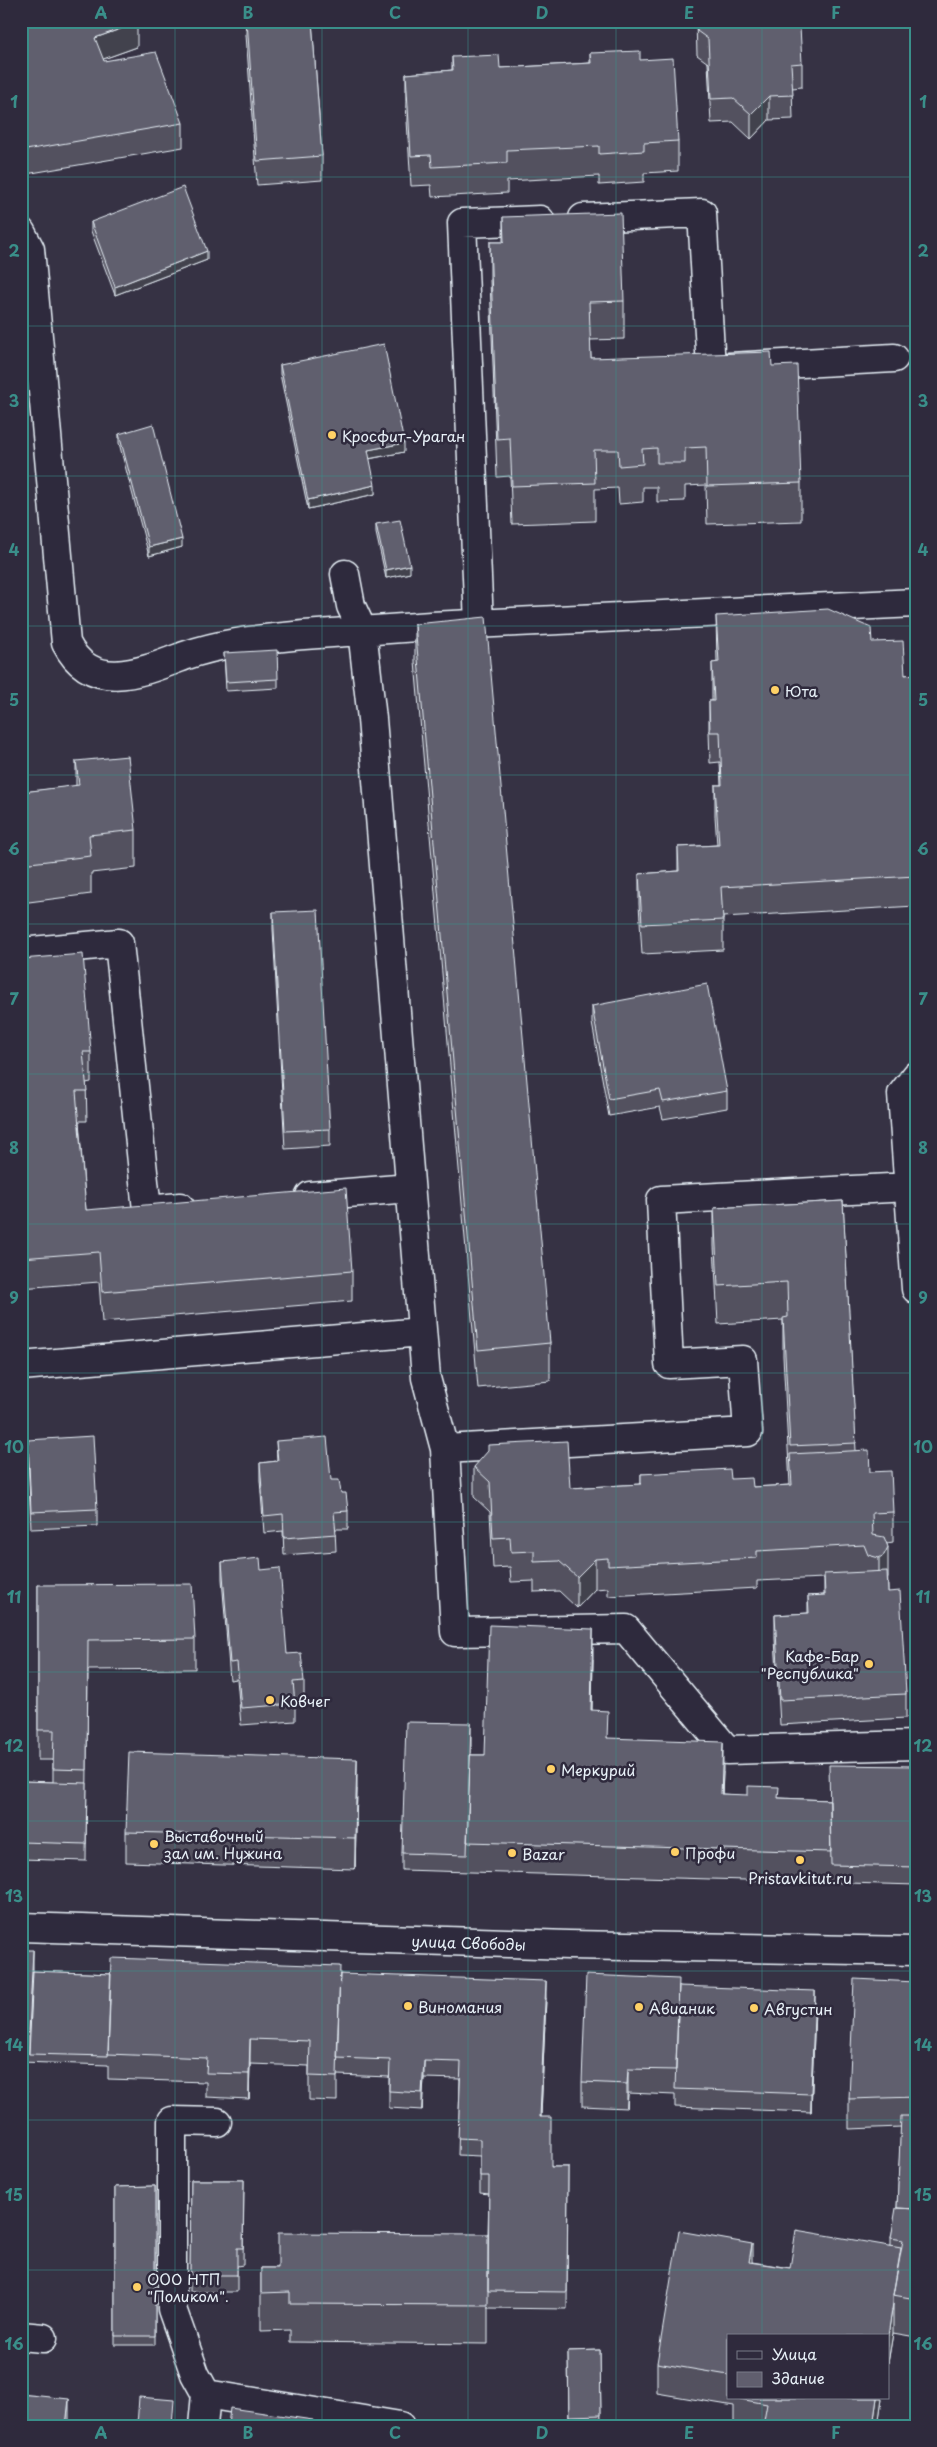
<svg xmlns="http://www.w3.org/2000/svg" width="937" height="2447" font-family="'Playpen Sans',sans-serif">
<rect width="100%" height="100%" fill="#363244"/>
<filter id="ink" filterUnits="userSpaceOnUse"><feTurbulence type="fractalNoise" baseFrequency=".02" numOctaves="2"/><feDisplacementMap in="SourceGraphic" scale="10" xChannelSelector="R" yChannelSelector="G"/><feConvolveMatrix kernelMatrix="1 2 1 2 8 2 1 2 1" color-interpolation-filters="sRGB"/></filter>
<g filter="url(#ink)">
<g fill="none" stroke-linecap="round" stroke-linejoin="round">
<g stroke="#e8f1f8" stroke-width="31">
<path id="minor" d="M583,218L702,213L711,368L894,358
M21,232L30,249L66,643C92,694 142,672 184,656C223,642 263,639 304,635C346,632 389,629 431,626C592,617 754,612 916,603
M345,574L351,606L362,630L372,719L426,1378L445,1449L455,1632L626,1629L727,1750L916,1745
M479,624L462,223L540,220
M21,952L119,943L147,1210L180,1207
M916,1076L902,1094L916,1289
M310,1196L410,1188
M21,1366L422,1332
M445,1449L748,1432L743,1360L669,1364L661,1200L909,1187
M21,2336L43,2338
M206,2394L400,2426
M203,2426L206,2394L195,2374L172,2309V2121L217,2122"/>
</g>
<g stroke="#e8f1f8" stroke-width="31">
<g id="major">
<path id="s1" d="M21,1927L568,1945L916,1951"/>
</g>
</g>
<use href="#minor" stroke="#2f2a3d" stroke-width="28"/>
<use href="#major" stroke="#2f2a3d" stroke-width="28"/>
</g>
<path fill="#53515f" stroke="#e8f1f8" d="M21,21L137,47L103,59L104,61L183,123V147L26,174L21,160Z
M245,21H312L322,156V180L257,185Z
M696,21L789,28L802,63V87L792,88L793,119L769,120L751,139L733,122L711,123L708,63L697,55Z
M590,53L640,60L678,141V171L644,173V182L599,185V176L507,181V193L432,197L431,185L411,186L406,104V74L452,70V57L500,68L590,63Z
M503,217L624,301V339L590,340L591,358L772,366L801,483V521L707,524L706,485L685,486V501L657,502V487H643V502L619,504L618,488L595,489V521L512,524L510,476L497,477L490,280V242H503Z
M91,222L207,260L115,295L91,231Z
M280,365L404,452L369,459L375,494L308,509L280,374Z
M119,434L182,547L149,556L119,443Z
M376,524L410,573L386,578L376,533Z
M716,616L872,642L905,675L916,674V906L723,917V950L642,954L639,904V874L678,871V847L717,845L715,816V785H721L720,762L710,763L709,731V701H712V663H717Z
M415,624L550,1343V1381L478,1388L415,662Z
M224,653L278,679V688L226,691Z
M76,761L136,830V868L91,873V894L21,903V781L23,792L76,786Z
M273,912L330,1129V1146L285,1149L273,929Z
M21,959L91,1052V1082L86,1083L87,1121H79L86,1210L352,1271V1301L102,1322L99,1282L21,1288Z
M592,1006L727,1091V1108L663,1119L660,1107L609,1116L592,1023Z
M843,1201L856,1451L870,1472L893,1512V1542L887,1543L888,1592L906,1694V1718L780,1725L775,1639V1615L808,1613V1596L824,1595V1578L757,1581V1588L608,1596V1588L595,1589L577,1608L559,1591L534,1592V1581L511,1582L510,1567L493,1568L490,1512L474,1497V1467L570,1488L641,1484V1474L731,1479L753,1487L790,1485L783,1356V1320L718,1324L714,1246V1208Z
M28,1440L97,1509V1526L31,1529L28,1457Z
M276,1441L331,1480L341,1493L348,1511V1529H335L336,1551L284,1555L283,1531L264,1533L260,1480V1463L277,1461Z
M222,1562L261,1570L287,1654L304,1681V1698L295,1699V1721L241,1725L237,1679L230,1680L222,1579Z
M38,1585L195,1639V1669L88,1670L86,1861L21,1859V1781L53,1782V1760H38Z
M593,1659L592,1710L608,1739L723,1772L722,1794L779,1798L830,1800L916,1766V1885L402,1870V1853L471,1723V1755H485Z
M357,1789L355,1869L126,1862V1832Z
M21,1950L33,1971L111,1974H340L546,1998L541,2117L551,2167H568L567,2309L488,2308V2306V2344L290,2342V2330L261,2331V2268H278L488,2234L489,2194L480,2193V2156L458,2155L460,2079L424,2078L422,2110L389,2108V2077L337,2075V2101L309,2100V2066L250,2064L249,2099L206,2097V2082L108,2079V2065L21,2062Z
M916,1982V2337L893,2333L888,2363V2336H728V2398H882L878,2426H734V2406L657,2393V2363L752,2262L790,2268L891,2246V2238L897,2208L901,2127L849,2129V2099Z
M679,1986L815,2008L811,2112L675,2107V2095L628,2093L627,2108L582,2106V2082Z
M191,2180H244L243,2265L237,2266V2292H190Z
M155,2186V2345H115V2187Z
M600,2350L601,2426H569L568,2351Z"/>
<path fill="#43424d" stroke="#e8f1f8" d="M137,23V47L95,62V38Z
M769,96V120L751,139V114Z
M207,251V260L115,295V287Z
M404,443V452L368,459V450Z
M375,485V494L308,509V500Z
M182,539V547L149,556V547Z
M410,565V573L386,578V570Z
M888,1547V1577L884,1585L879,1588V1558Z
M595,1559V1589L577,1608V1577Z
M593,1629V1659L591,1740V1710Z
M723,1742V1772L721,1824V1794Z
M357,1759V1789L355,1869V1838Z
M33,1950V1980L29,2054V2033Z
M546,1981V1998L540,2134V2117Z
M815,1991V2008L811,2112V2094Z
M250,2039V2064L249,2099V2074Z
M424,2061V2078L422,2110V2093Z
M628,2069V2093L627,2108V2084Z
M752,2244V2274L749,2262Z
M893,2303V2333L888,2363V2336Z
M877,2398H882L878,2426H873Z
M69,2399V2426H66Z"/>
<path fill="#605e6e" stroke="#e8f1f8" d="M21,21H136L137,23L95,38L104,61L156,52L183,123L26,150L21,136Z
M247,21H312L322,156L257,161Z
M696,21H788L789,28L800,27L802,63L791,64L793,95L769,96L751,114L733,98L711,99L708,39L697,31Z
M640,51V60L673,58L678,141L644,143V151L599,154V146L507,150V163L432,167L431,155L411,156L406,74L453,70L452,57L499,55L500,68L591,63L590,53Z
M183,187L207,251L115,287L91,222Z
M621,213L624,301L589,302L591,358L771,352L772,366L797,365L801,483L707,486L706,447L685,448V463H657V448L642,449L643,464L619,466L618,450H594L595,483L512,486L510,438L497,439L490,242H504L503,217Z
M384,344L404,443L368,450L375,485L308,500L280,365Z
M153,424L182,539L149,547L119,434Z
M400,520L410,565L386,570L376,524Z
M828,609L871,628L872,642L903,641L905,675L916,674V876L721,887L723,920L642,924L639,874L679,871L678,847L719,845L715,785H722L720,732H710L709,701H714L712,663L719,662L716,616Z
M486,617L550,1343L478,1350L415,624Z
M277,650L278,679L226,682L224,653Z
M128,756L136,830L89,835L91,856L21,864V781L23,792L79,785L76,761Z
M318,910L330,1129L285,1131L273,912Z
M83,954L91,1052H83L87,1091H76L86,1210L346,1188L352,1271L102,1292L99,1252L21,1258V959Z
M707,984L727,1091L663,1102L660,1090L609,1099L592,1006Z
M843,1201L856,1443L790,1446L783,1318L788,1317L787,1282L718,1286L714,1208Z
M93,1436L97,1509L31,1512L28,1440Z
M327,1437L331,1480H339L341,1493H346L348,1511L334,1512L336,1534L284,1538L283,1514L264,1516L260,1463L278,1461L276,1441Z
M567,1441L570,1488L641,1484V1474L730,1469L731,1479L752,1478L753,1487L792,1485L790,1454L869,1450L870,1472L891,1471L893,1512L872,1513L873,1535L884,1537L888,1547L884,1555L879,1558L868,1555L864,1545L757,1551V1558L608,1566V1558L595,1559L577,1577L559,1561L534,1562V1551L511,1552L510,1537L493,1538L490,1482L474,1467L488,1451V1445Z
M260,1558L261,1570L280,1568L287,1654L301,1653L304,1681L293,1682L295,1704L241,1708L237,1662L230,1663L222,1562Z
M887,1571L888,1592L900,1591L906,1694L780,1700L775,1615L809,1613L808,1596L825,1595L824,1574Z
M192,1584L195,1639L88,1640L87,1770L53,1769L54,1730H38V1585Z
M489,1625L593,1629L591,1710L608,1711L607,1738L723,1742L721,1794L748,1795V1786L779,1787L778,1798L830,1800L831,1852L467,1842L470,1755H485Z
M406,1722L471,1723L467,1855L402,1853Z
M129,1752L357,1759L355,1838L126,1832Z
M829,1765L916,1766V1867L831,1865Z
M21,1781L87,1783L86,1844L21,1842Z
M21,1950H33L29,2033L21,2032Z
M111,1958L340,1966L337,2077L309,2076L310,2041L250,2039L249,2074L206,2073L207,2058L108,2054Z
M33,1971L111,1974L108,2056L29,2054Z
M340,1974L546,1981L540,2117H551V2167H568L567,2292L488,2291L489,2176H480V2139L458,2138L461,2062L424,2061L422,2093L389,2091L390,2060L337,2058Z
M586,1975L679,1979L676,2070L628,2069L627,2084L582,2082Z
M854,1979L916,1982V2097L849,2099Z
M679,1986L815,1991L811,2094L675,2089Z
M901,2116H916V2209L897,2208Z
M191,2180H244L243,2248H237V2275H190Z
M155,2186V2336H115V2187Z
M896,2208L916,2209V2299L893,2295L903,2240L891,2238Z
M796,2230L901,2248L893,2295V2303L888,2336H728V2375L657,2363L679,2231L752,2244L749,2262L790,2268Z
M278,2233L488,2234V2305L290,2304V2292L261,2293V2268H278Z
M600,2350L601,2415L569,2416L568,2351Z
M21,2394L69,2399L66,2426H21Z
M139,2397L174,2400L172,2426H137Z
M734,2398H877L873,2426H763L767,2404Z
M230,2408L313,2420V2426H228Z"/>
</g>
<path fill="none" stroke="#3a8f8a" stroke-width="1" stroke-opacity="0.55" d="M175,21V2426M322,21V2426M468,21V2426M616,21V2426M762,21V2336M21,177H916M21,326H916M21,476H916M21,626H916M21,775H916M21,924H916M21,1074H916M21,1224H916M21,1373H916M21,1522H916M21,1672H916M21,1821H916M21,1971H916M21,2120H916M21,2270H916M762,2398V2426"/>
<g fill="#ffd166" stroke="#2f2a3d" stroke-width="2">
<circle cx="332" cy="435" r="5"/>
<circle cx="775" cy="690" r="5"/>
<circle cx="869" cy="1664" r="5"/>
<circle cx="270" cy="1700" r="5"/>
<circle cx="551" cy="1769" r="5"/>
<circle cx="154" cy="1844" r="5"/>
<circle cx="675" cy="1852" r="5"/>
<circle cx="512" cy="1853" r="5"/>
<circle cx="800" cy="1860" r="5"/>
<circle cx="408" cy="2006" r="5"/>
<circle cx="639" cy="2007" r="5"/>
<circle cx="754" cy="2008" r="5"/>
<circle cx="137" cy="2287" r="5"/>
</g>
<g text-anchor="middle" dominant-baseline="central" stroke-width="5" stroke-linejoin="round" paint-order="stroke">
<g font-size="15" fill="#e8f1f8" stroke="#2f2a3d" text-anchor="start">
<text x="342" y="435">Кросфит-Ураган</text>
<text x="785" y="690">Юта</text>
<text x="859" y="1655" text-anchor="end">Кафе-Бар<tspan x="859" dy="17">"Республика"</tspan></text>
<text x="280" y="1700">Ковчег</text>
<text x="561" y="1769">Меркурий</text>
<text x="164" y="1835">Выставочный<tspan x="164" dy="17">зал им. Нужина</tspan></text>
<text x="685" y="1852">Профи</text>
<text x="522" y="1853">Bazar</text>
<text x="800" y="1877" text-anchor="middle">Pristavkitut.ru</text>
<text x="418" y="2006">Виномания</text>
<text x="649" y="2007">Авианик</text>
<text x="764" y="2008">Августин</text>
<text x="147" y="2278">ООО НТП<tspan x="147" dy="17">"Поликом".</tspan></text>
</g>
<g font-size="15" fill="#e8f1f8" stroke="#2f2a3d">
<text stroke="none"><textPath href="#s1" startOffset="448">улица Свободы</textPath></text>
</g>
</g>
<rect width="937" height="2447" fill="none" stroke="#2f2a3d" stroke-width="55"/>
<rect x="727" y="2334" width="162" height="65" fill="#2f2a3d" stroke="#797a88"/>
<rect x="737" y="2351" width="25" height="8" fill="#2f2a3d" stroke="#797a88"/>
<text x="772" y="2360" font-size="15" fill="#e8f1f8">Улица</text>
<rect x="737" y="2372" width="25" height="15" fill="#605e6e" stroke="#797a88"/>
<text x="772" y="2384" font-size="15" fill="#e8f1f8">Здание</text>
<rect x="28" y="28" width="882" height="2392" fill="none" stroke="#3a8f8a" stroke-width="2"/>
<g font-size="16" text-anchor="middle" font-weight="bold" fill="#3a8f8a">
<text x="101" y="19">A</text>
<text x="248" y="19">B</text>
<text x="395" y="19">C</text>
<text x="542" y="19">D</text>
<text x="689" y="19">E</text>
<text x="836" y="19">F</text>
<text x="14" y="108">1</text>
<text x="923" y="108">1</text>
<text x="14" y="257">2</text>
<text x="923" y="257">2</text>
<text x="14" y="407">3</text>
<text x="923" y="407">3</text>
<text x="14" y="556">4</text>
<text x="923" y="556">4</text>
<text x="14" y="706">5</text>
<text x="923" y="706">5</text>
<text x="14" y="855">6</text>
<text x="923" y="855">6</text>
<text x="14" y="1005">7</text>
<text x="923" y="1005">7</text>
<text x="14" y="1154">8</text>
<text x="923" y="1154">8</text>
<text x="14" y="1304">9</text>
<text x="923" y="1304">9</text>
<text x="14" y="1453">10</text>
<text x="923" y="1453">10</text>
<text x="14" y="1603">11</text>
<text x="923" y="1603">11</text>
<text x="14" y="1752">12</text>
<text x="923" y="1752">12</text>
<text x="14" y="1902">13</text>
<text x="923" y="1902">13</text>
<text x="14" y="2051">14</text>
<text x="923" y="2051">14</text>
<text x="14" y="2201">15</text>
<text x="923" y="2201">15</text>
<text x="14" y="2350">16</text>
<text x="923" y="2350">16</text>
<text x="101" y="2439">A</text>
<text x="248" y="2439">B</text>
<text x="395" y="2439">C</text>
<text x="542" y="2439">D</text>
<text x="689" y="2439">E</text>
<text x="836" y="2439">F</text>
</g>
</svg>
